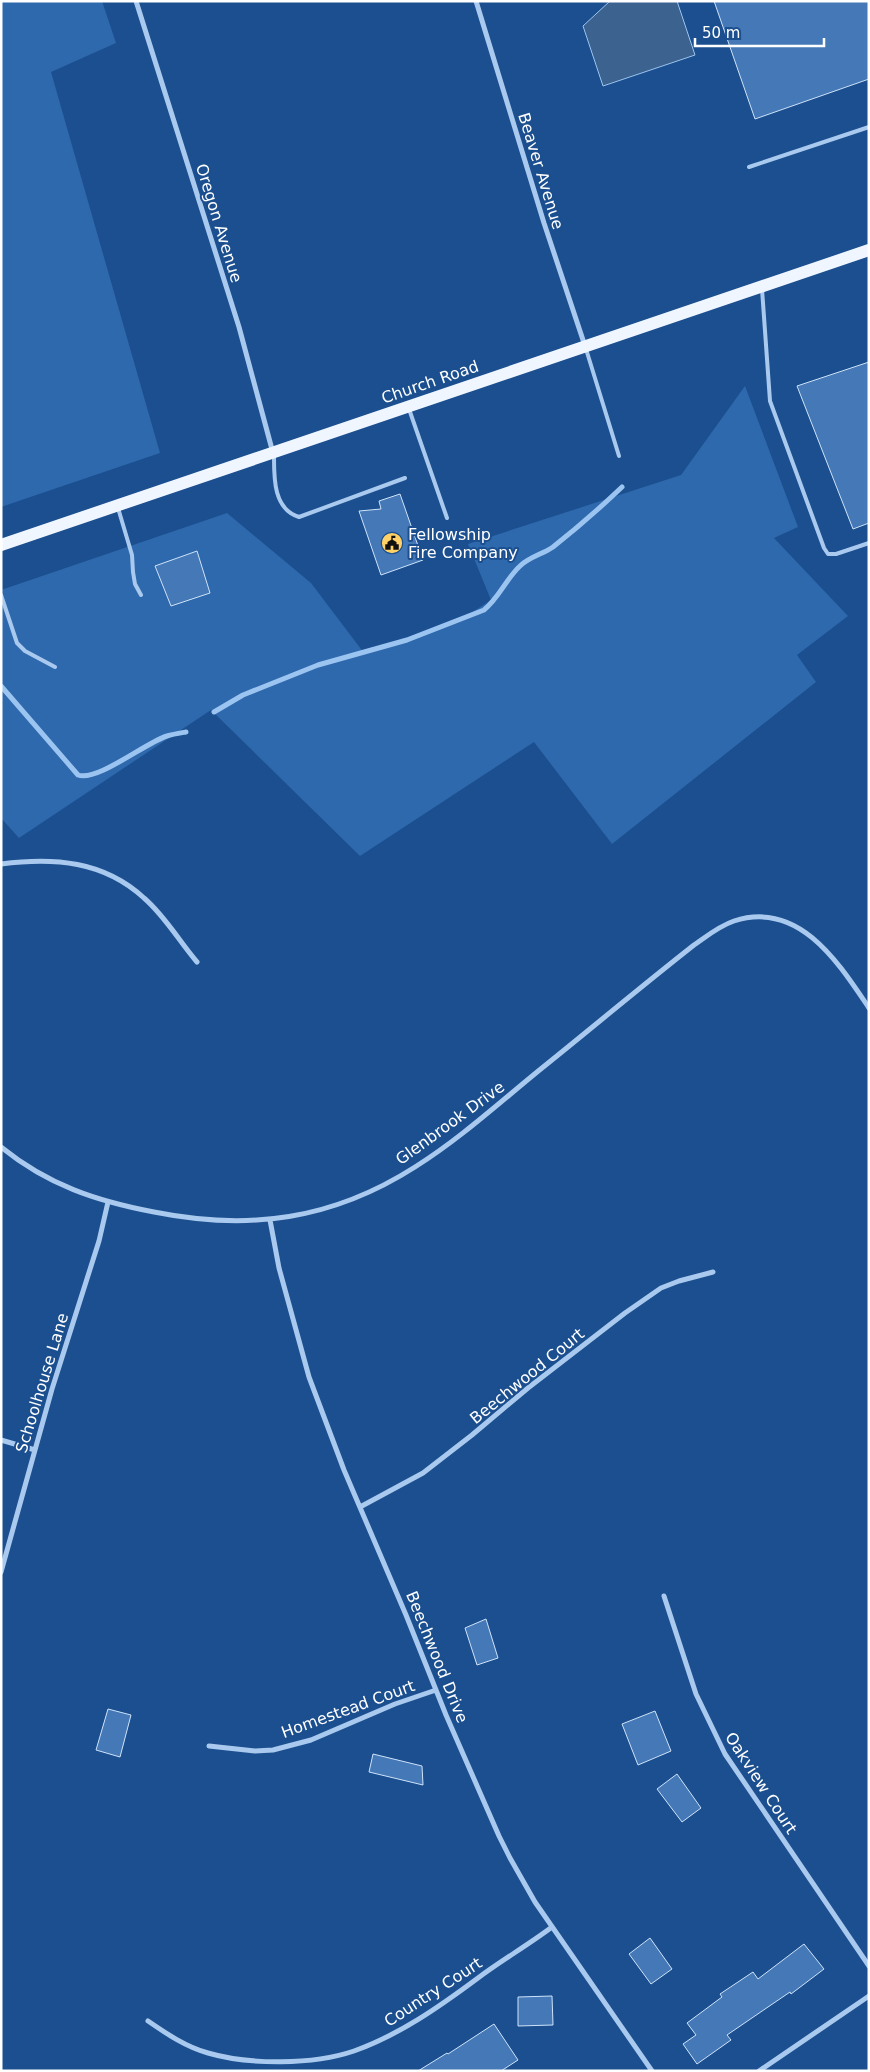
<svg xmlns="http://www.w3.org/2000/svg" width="870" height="2072" font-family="'DejaVu Sans',sans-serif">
<rect width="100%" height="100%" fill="#1b4f8f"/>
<path fill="#2e69ad" d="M1,1H102L116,43L51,72L160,453L1,507Z
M745,386L798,527L774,538L848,616L797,655L816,682L612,844L534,742L360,856L211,710L19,838L1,818V590L227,513L311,583L364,653L468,615L491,600L468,544L681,475Z"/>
<path fill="#3c6290" stroke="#9cc4f0" d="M610,1H677L695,55L603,86L583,26Z"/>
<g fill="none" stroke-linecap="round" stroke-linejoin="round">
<path stroke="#9cc4f0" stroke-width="5" d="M1,686L78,775C97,782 145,743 167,736C173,734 180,733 186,732
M214,712L243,695L318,665L407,640L484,610C499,598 506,579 520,566C529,557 543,554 553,547C577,528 600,508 622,487"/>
</g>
<path fill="#4478b7" stroke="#cfe3fa" d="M714,1H869V79L755,119Z
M869,362V523L853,529L797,386Z
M400,494L423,560L381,575L359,511L381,509L379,501Z
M197,551L210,593L171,606L155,566Z
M486,1619L498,1658L477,1665L465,1628Z
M108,1709L131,1715L120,1757L96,1750Z
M655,1711L671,1751L638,1765L622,1724Z
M373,1754L422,1766L423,1785L369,1772Z
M677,1774L701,1808L682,1822L657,1789Z
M650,1938L672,1969L651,1984L629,1954Z
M804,1944L824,1969L791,1994L790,1992L727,2035L731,2040L697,2064L683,2044L696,2035L687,2023L722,1997L720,1994L753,1972L758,1979Z
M552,1996L553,2025L518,2026V1997Z
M494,2024L518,2060L501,2071H418L447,2053L448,2054Z"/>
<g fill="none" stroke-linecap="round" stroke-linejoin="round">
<path stroke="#a9c9ee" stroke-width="4" d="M749,167L869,127
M762,289L770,401L824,548L828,554H836L869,543
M586,349L619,456
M409,409L447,518
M274,455C274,477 273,509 299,517L405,478
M118,508L132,555L133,572L135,584L141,595
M1,595L17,643L25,651L55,667"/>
<path stroke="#a9c9ee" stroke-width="5" d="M136,1L239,327L273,453
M476,1L544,223L585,346
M1,864C54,857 104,861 144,898C165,916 179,941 197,962
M1,1147C48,1185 96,1201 154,1212C249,1231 332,1220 415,1167C461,1138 500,1102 542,1068C593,1027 643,985 694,945C707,936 719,926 734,921C799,900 838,962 869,1008
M270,1220L279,1268L309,1377L344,1470L406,1615L446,1715L499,1836L510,1858L535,1902L652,2071
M1,1440L35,1450
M360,1507L423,1473L472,1435L528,1388L625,1313L661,1288L679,1281L713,1272
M1,1572L52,1389L99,1241L108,1202
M664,1596L696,1694L725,1754L869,1966
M209,1746L255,1751L273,1750L311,1740L395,1704L436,1690
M148,2021C167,2034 186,2047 208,2053C249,2065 313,2065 354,2051C399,2035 439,2007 478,1978C502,1960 528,1945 552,1927
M759,2071L869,1996"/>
<path stroke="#f0f6ff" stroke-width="12" d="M1,545L869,250"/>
</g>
<defs>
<g id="civic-disc" transform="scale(1.125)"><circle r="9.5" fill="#ffd166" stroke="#1b4f8f"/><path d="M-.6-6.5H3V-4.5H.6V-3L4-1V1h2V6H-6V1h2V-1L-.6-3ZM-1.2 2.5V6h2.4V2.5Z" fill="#111"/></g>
</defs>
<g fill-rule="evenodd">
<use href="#civic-disc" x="392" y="543"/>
</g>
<g text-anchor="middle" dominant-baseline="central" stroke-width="4" stroke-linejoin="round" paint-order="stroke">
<g font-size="16" fill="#fff" stroke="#1b4f8f">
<text transform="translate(541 171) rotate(73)">Beaver Avenue</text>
<text transform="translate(219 223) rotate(73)">Oregon Avenue</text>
<text transform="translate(430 382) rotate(-19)">Church Road</text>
<text transform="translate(450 1123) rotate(-36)">Glenbrook Drive</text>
<text transform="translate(527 1376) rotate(-39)">Beechwood Court</text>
<text transform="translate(42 1383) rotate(-73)">Schoolhouse Lane</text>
<text transform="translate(437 1657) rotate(68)">Beechwood Drive</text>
<text transform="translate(348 1709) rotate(-20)">Homestead Court</text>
<text transform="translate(761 1783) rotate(57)">Oakview Court</text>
<text transform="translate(433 1992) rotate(-33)">Country Court</text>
</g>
<g font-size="16" fill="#fff" stroke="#1b4f8f" text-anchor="start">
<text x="408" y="534">Fellowship<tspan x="408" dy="18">Fire Company</tspan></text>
</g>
</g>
<rect width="870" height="2072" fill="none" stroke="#ffffff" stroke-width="5"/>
<path d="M695 38v8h129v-8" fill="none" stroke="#ffffff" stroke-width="2.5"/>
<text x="702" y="38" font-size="15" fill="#ffffff" stroke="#1b4f8f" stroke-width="4" paint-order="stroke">50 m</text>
</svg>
